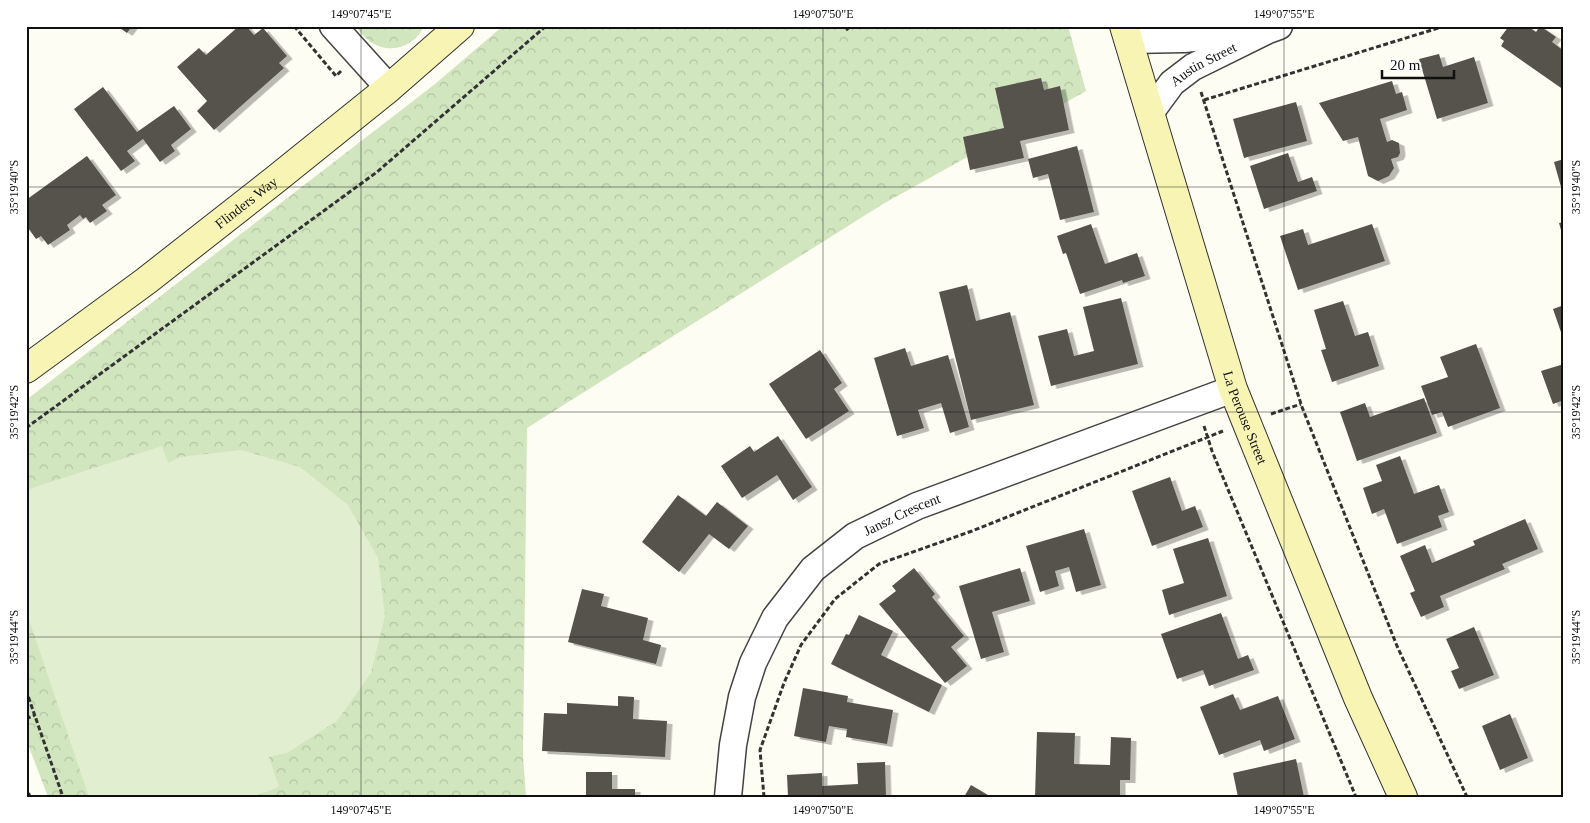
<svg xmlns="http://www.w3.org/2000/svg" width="1590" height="823" font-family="'Times New Roman',serif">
<defs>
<pattern id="park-crowns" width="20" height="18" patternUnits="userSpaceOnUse" patternTransform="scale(1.25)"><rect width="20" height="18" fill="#d1e6bf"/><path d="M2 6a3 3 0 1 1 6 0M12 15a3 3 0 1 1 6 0" fill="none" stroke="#b2c4a3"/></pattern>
<filter id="shadow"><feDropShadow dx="5.5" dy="3" stdDeviation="0" flood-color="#0004"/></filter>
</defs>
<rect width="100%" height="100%" fill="#fefdf3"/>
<path fill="url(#park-crowns)" d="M355,26H424C416,44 395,54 376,45C368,42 361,33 355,26Z
M503,26H1068L1086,91L883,204L527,428L523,755L526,797H48L26,739V400L435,84Z"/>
<path fill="#e2eed0" d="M162,446L168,463L180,457L241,450L300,467L348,505L378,558L385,616L371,673L337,721L287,753L269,757L279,787L252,797H89L26,611V490Z"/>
<path fill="#57524d" filter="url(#shadow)" d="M117,26H132L127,33Z
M239,26H246L254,35L263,28L287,56L279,63L284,68L214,130L197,111L207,101L177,67L199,48L206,55Z
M1509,26H1527L1536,32L1540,26L1556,37L1552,42L1564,51V90L1501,46L1504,41L1500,38Z
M1439,54L1443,67L1474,57L1488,103L1437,119L1419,59Z
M1041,78L1044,90L1060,86L1069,130L1020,141L1024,158L970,170L963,137L1004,128L995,88Z
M1392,81L1396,94L1402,92L1407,110L1380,119L1387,142L1392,140L1399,143L1400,153L1398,157L1391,159L1394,168L1389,176L1378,181L1368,176L1358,137L1343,141L1319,103Z
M103,87L137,132L174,106L191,129L171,145L175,151L160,162L143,139L127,151L135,161L121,171L74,109Z
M1296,102L1307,141L1244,158L1233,119Z
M1077,146L1094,212L1060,220L1048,174L1033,178L1028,159Z
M1288,153L1298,182L1312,177L1317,191L1264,209L1250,166Z
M87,156L116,195L102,205L107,211L90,223L86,217L83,219L80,215L67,225L70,230L48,245L41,236L36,239L26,225V200Z
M1564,159V194H1563L1554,162Z
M1564,222V237H1563L1559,223Z
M1091,224L1105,264L1137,253L1145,276L1123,283L1122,280L1080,294L1066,253L1063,254L1057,236Z
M1372,224L1385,261L1298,290L1280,236L1303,229L1308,245Z
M967,285L976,321L1010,312L1034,405L971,420L939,292Z
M1121,298L1138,364L1051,386L1038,336L1067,329L1074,356L1094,351L1083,307Z
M1343,301L1355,336L1368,332L1379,366L1332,382L1321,350L1326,349L1314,310Z
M1564,305V338H1563L1553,309Z
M1476,344L1500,408L1448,427L1442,412L1432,415L1421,386L1448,377L1440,357Z
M905,348L911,366L948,355L969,427L950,433L941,403L918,410L924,428L897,436L874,358Z
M820,350L842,383L834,389L849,411L806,439L769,384Z
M1564,364V400L1553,404L1541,371Z
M1424,398L1437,433L1357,461L1340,412L1365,403L1370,417Z
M778,436L812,487L793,500L777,475L742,498L721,466L750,446L754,452Z
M1400,456L1414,494L1439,485L1449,512L1438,516L1442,527L1397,544L1384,509L1372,514L1363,488L1382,481L1376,465Z
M1170,477L1182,511L1195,506L1203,527L1152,546L1132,491Z
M678,495L706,516L717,502L748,526L729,549L709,534L679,572L642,542Z
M1525,519L1538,549L1502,564L1505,569L1440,596L1444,607L1421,617L1410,593L1415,591L1400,556L1425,545L1432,563L1475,545L1473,541Z
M1084,529L1101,585L1076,592L1069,567L1055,571L1059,586L1040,592L1026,546Z
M1208,538L1227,596L1169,615L1162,590L1184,583L1173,549Z
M914,568L935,594L932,597L964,636L951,647L967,666L945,683L879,604L896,591L892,586Z
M1020,568L1030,601L992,612L1004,652L981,659L959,586Z
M582,589L604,594L601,606L648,618L643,640L661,645L656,664L568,642Z
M1221,613L1238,659L1248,655L1254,670L1209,686L1203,670L1177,679L1161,634Z
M859,615L893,631L881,655L942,685L929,712L831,664L846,634L849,635Z
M1474,627L1494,675L1459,689L1451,671L1459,668L1446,639Z
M803,688L848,696L847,702L893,710L887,744L846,737L847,729L829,726L826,742L794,736Z
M1233,694L1240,710L1278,696L1295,739L1264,751L1260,740L1219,755L1200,707Z
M618,696L634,697L633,719L667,721L665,757L542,751L544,713L567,714V703L618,706Z
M1510,714L1528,758L1500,770L1482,726Z
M1037,732L1075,733L1074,764L1110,765L1111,737L1131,738L1130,780H1120V797H1035Z
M1296,759L1304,797H1238L1233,773Z
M885,762L886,797H788L787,775L822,773V786L858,784L857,763Z
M586,772H612V789H635V797H586Z
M971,785L991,797H964Z"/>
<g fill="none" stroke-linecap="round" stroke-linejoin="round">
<g stroke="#434343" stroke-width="29">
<g id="street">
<path d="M333,26L389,88"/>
<path d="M1128,40L1184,39L1248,32"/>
<path id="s1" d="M1150,113L1172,83L1193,67L1268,30L1279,26"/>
<path id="s2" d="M728,797L733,745L742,697L753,663L775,618L813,569L855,536L917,506L1233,389"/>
</g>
</g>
<g stroke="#323232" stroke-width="30">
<g id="secondary">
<path id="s3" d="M1124,26L1233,389L1358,698L1403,797"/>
<path id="s4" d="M26,369L146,281L276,179L389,88L460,26"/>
</g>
</g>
<path stroke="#323232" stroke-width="3" stroke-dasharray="5 2.5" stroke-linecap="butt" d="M294,26L336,76L341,71
M846,30L851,26
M1201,92L1302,407L1397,646L1467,797
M1204,100L1445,26
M1271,414L1301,404
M1204,426L1212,451L1356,797
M26,428L377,172L546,26
M26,690L63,797
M26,719L35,715
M26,786L30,797
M764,797L760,750L784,683L801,645L835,599L879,564L972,531L1223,431"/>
<use href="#street" stroke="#fff" stroke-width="26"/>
<use href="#secondary" stroke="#f8f5b4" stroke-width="28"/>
</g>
<path fill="none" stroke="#101010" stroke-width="1" stroke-opacity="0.45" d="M361,26V797M823,26V797M1284,26V797M26,187H1564M26,412H1564M26,637H1564"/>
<g text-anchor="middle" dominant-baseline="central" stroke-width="5" stroke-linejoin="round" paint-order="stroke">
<g font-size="14" fill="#101010" stroke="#fff">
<text stroke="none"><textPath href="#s1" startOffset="74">Austin Street</textPath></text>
<text stroke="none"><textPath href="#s4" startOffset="276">Flinders Way</textPath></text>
<text stroke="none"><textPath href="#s3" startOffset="410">La Perouse Street</textPath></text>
<text stroke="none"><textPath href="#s2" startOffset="354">Jansz Crescent</textPath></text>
</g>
</g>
<rect width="1590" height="823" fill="none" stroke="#ffffff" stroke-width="55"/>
<path d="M1382 70v8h72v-8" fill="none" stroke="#101010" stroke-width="2.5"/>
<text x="1390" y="70" font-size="15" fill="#101010" stroke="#ffffff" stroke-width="4" paint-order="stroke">20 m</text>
<rect x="28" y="28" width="1534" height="768" fill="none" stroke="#101010" stroke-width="2"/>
<g font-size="12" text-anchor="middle" fill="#101010">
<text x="361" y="18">149°07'45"E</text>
<text x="823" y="18">149°07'50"E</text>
<text x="1284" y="18">149°07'55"E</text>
<text transform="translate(14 187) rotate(-90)" y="4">35°19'40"S</text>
<text transform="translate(1576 187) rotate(-90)" y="4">35°19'40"S</text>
<text transform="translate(14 412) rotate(-90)" y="4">35°19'42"S</text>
<text transform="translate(1576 412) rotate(-90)" y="4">35°19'42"S</text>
<text transform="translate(14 637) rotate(-90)" y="4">35°19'44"S</text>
<text transform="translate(1576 637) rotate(-90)" y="4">35°19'44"S</text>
<text x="361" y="814">149°07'45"E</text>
<text x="823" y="814">149°07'50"E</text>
<text x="1284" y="814">149°07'55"E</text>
</g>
</svg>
